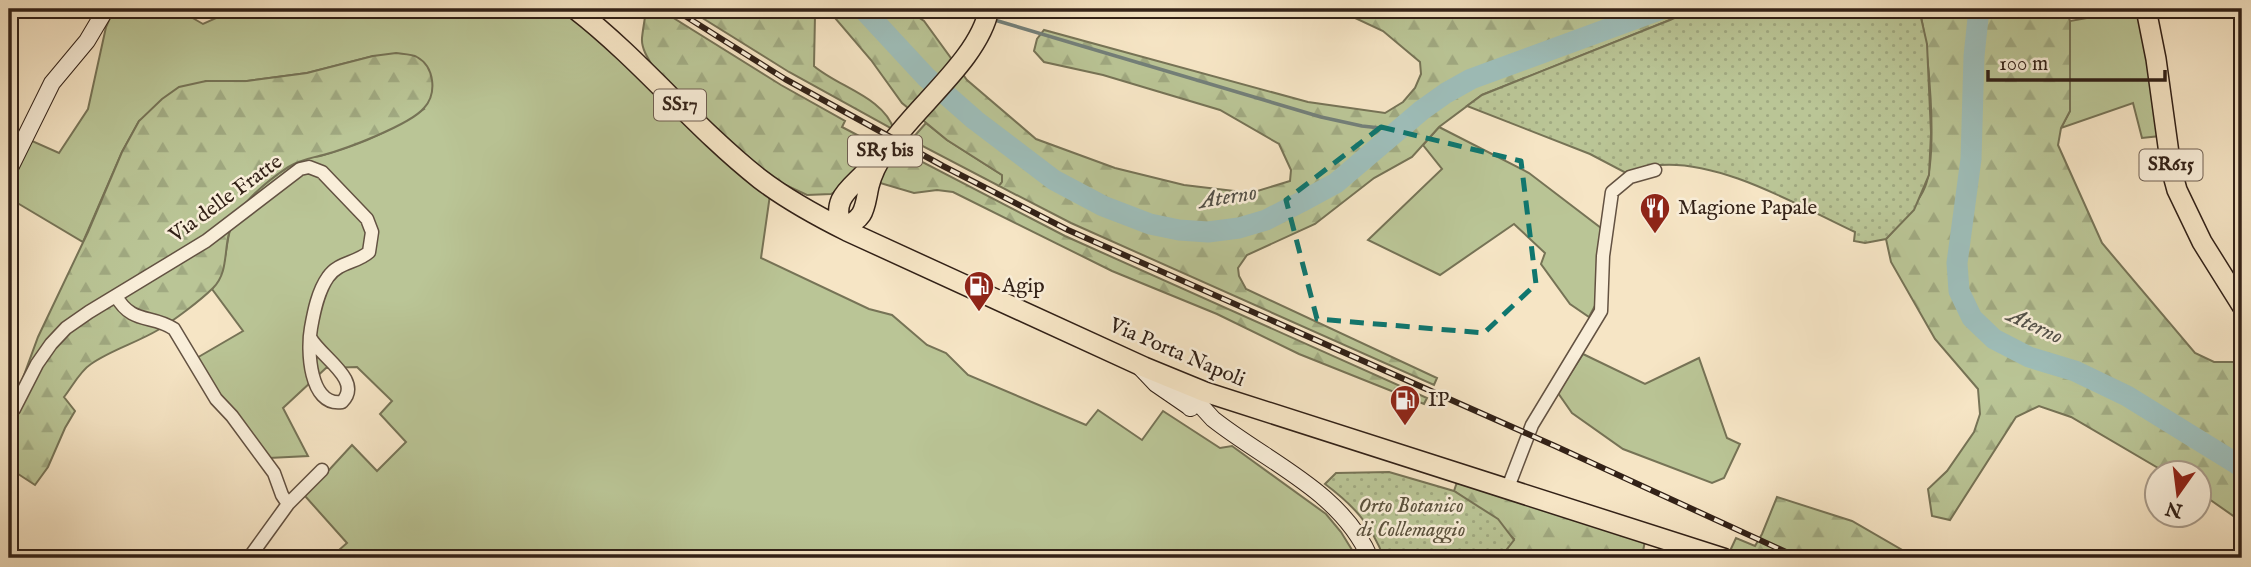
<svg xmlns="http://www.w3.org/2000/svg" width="2251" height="567" font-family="'IM FELL English',serif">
<defs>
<pattern id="forest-firs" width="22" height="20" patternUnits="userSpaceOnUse" patternTransform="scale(1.75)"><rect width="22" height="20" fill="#bac596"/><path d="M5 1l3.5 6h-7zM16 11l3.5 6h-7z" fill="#a0a981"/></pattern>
<pattern id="garden-dots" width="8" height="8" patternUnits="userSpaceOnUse" patternTransform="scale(1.75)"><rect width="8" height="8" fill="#bac596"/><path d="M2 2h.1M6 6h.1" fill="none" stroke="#a0a981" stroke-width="1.8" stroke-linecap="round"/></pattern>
</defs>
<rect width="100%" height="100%" fill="#f6e5c5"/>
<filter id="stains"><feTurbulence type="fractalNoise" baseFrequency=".00286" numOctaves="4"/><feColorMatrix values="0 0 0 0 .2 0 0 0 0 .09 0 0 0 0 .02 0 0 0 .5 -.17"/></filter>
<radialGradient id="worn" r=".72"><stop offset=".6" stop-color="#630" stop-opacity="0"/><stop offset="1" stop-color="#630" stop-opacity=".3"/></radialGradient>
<path fill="#bac596" stroke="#767356" stroke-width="2" d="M114,9H177L203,24L236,9H564L584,24L770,195L761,258L869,309L892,315L927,345L946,353L968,375L1086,425L1098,410L1142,440L1163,411L1220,448L1232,446L1326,514L1341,532L1357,558H330L347,543L305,496L352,445L377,471L406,442L380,414L392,401L357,367L326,368L283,408L308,456L269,458L215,391L195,359L243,331L212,289C232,264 221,234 240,209C253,192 285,166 304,159C309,157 315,157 320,156C335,152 352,146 367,140C387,132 406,121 424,109L373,56L307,73L247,81H206L139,121L122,152L83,242L9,198V185L30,140L59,153L88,109L106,27Z
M2137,9L2143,28L2160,136L2142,138L2133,103L2061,128L2070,111V21Z
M926,123L947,140L1002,175V182L999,186L911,140Z
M1439,127L1529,173L1601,228L1598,300L1589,317L1570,304L1541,264L1545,253L1514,224L1440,275L1368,240L1442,169L1423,145Z
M1583,354L1645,384L1699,358L1727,438L1740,444L1724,478L1712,483L1623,449L1572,413L1558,393Z"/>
<path fill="url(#forest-firs)" stroke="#767356" stroke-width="2" d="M646,9H659L781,85L845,121L842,127L880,147L884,142L1065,236L1427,398L1424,404L1299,354L1217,314L1112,271L953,192L937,190L914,193L877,182L840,189L831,194L807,195L779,182L763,170L658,75C652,64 641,51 642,38C643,28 645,19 646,9Z
M688,9H820L815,15L814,66C838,87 884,97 894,130L789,72Z
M824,9H906L924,21L967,80L1036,139L1115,168L1184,185L1251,193L1290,181L1291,170L1279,144L1220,110L1103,75L1044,62L1034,51L1037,39L1044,30L1308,102L1385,113L1403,102L1415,88L1421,74L1420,62L1383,31L1336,9H1694L1670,20L1482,95L1439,127L1412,157L1374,178L1315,224L1247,255L1238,268L1239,276L1246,289L1437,378L1434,385L1071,223L999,186L1002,182V175L947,140L902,103L871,60L830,12Z
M1919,9H2066L2070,21V111L2061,128L2058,145L2102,243L2195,353L2214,362H2242V522L2199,492L2198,472H2165L2071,417L2039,406L2016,417L1950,520L1932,516L1928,489L1947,471L1974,432L1980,414L1978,389L1935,339L1891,262L1886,239C1898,226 1919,203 1925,187C1938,155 1929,43 1919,9Z
M396,53C402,54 412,54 417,57C435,67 437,94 424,108C410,125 345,149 323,155C311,158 299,160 288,167C264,183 237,205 229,233C224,252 228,273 213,288C200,301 173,321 158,330C136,343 111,350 91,364C80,371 72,387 64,397L75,411L65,428L48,467L35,485L9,468V416L38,337L88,232L122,152L139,121L162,99L179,87L206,81H247L307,73L373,56Z
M1457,482L1645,540L1642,558H1500L1514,539L1474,505L1454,491Z
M1777,497L1852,521L1916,558H1723L1729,553L1736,538L1755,546L1762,534Z"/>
<path fill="url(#garden-dots)" stroke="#767356" stroke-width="2" d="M1694,9H1919L1927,44L1931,133L1929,175L1914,210L1886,239L1865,243L1854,241L1855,232C1799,206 1715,156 1652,166C1644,167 1635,171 1626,173L1590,154L1467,106L1482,95L1670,20Z
M1389,472L1454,491L1498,519L1514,540L1500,558H1384C1371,524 1353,505 1325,484L1336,473Z"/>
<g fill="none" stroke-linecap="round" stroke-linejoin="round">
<path stroke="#737f79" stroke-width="3.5" d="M998,21L1321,117L1362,126L1398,130"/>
<path stroke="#9ebeba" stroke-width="21" d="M863,9L926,77L975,120L1054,180L1103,206L1150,224L1179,230L1208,232L1239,228L1266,220L1301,202L1336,183L1422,110L1446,93L1471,79L1662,9
M1979,9L1974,56L1971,159L1957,263L1959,291L1972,318L1994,339L2029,357L2075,371L2127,396L2242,467"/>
<g stroke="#635242" stroke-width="15">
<path id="minor" d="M116,296C132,325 152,314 174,329L216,399L232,416L274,473L282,495L288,504
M9,414L14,409L37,364L51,344L66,328L89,312L206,241L300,169L309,167L322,172L367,219L372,232L369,252C357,263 338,262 328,277C318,291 314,311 311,328C307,349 309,407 342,402C364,380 319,356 310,337
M1507,490L1532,425L1601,311L1603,256L1612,192L1630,177L1655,170
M249,558L288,504L322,470"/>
</g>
<g stroke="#322117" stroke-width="18">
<path id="secondary" d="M9,170L52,83L87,41L106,9
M1138,365L1156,384L1191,408
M1190,408L1186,403V397L1196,389L1202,407L1213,419C1267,462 1341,491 1370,558"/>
</g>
<g stroke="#322117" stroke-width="22">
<path id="primary" d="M575,9C641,60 694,127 760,179C786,199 817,216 847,231L1144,367L1205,392L1723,558
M2146,9L2156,59L2171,168L2177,190L2202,242L2242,306
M842,228C866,218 864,209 869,186C872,174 878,162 885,152C914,107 979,60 989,9
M842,228C829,194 856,187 873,163"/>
</g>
<use href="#minor" stroke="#f9eed9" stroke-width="12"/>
<use href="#secondary" stroke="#f9eed9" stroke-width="16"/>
<use href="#primary" stroke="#f6e5c5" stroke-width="19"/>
<g stroke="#322117" stroke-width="6">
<path id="rail" d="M674,9L785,79L943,166L1068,230L1555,446L1799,558"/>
</g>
<use href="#rail" stroke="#f9eed9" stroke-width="3.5" stroke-dasharray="10" stroke-linecap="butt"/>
</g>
<path fill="none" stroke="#0f766e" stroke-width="5" stroke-dasharray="14 9" stroke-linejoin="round" d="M1381,127L1521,161L1536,284L1484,333L1317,319L1286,200Z"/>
<defs>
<g id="restaurant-pin" transform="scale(1.575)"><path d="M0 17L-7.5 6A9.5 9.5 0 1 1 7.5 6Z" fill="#8f2418" stroke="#f9eed9"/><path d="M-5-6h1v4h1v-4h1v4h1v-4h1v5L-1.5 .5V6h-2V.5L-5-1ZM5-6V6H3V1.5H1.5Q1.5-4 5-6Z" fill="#fff"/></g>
<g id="fuel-pin" transform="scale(1.575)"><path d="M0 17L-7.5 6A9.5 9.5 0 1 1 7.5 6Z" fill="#8f2418" stroke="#f9eed9"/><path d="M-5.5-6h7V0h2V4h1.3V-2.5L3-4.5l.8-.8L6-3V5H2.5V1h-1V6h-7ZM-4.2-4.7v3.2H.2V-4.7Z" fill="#fff"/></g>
</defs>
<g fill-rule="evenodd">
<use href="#restaurant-pin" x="1655" y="208"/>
<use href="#fuel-pin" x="979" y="286"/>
<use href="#fuel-pin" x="1405" y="400"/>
</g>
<g text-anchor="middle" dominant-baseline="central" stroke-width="5" stroke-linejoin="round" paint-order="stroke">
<g fill="#f9eed9" stroke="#6e5e51" stroke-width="2">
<rect x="654" y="89.5" width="52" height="31" rx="5"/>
<rect x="848" y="135.5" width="74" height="31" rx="5"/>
<rect x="2139.5" y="149.5" width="63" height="31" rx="5"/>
</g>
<g font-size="19" font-weight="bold" fill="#322117">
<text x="680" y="105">SS17</text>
<text x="885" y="151">SR5 bis</text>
<text x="2171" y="165">SR615</text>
</g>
<g font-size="21" fill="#322117" stroke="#f9eed9">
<text transform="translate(226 199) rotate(-36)">Via delle Fratte</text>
<text transform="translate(1177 353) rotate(23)">Via Porta Napoli</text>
</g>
<g font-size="21" fill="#322117" stroke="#f9eed9" text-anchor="start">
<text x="1678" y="208">Magione Papale</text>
<text x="1002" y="286">Agip</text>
<text x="1428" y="400">IP</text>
</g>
<g font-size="21" font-style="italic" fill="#5b523d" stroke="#f9eed9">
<text x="1411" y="506">Orto Botanico<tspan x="1411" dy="24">di Collemaggio</tspan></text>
</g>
<g font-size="23" font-style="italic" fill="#525048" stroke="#f9eed9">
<text transform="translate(1228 197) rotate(-9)">Aterno</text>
<text transform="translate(2035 326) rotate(25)">Aterno</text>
</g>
</g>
<rect width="2251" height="567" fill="none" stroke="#f6e5c5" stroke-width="35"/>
<rect x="10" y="10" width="2230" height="546" fill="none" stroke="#322117" stroke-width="3.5"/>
<rect x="18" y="18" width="2216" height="532" fill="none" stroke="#322117" stroke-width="2"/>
<g transform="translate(2178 494) rotate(194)"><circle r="33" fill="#f9eed9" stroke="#a99c8b" stroke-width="2"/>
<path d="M0-5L12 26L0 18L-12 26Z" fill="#8f2418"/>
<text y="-10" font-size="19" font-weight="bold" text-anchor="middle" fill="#322117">N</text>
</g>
<path d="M1988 70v10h177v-10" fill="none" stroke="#322117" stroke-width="3.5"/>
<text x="1999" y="70" font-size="21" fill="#322117" stroke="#f9eed9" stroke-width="5" paint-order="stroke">100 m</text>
<rect width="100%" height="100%" filter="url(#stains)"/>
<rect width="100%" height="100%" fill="url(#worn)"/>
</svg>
